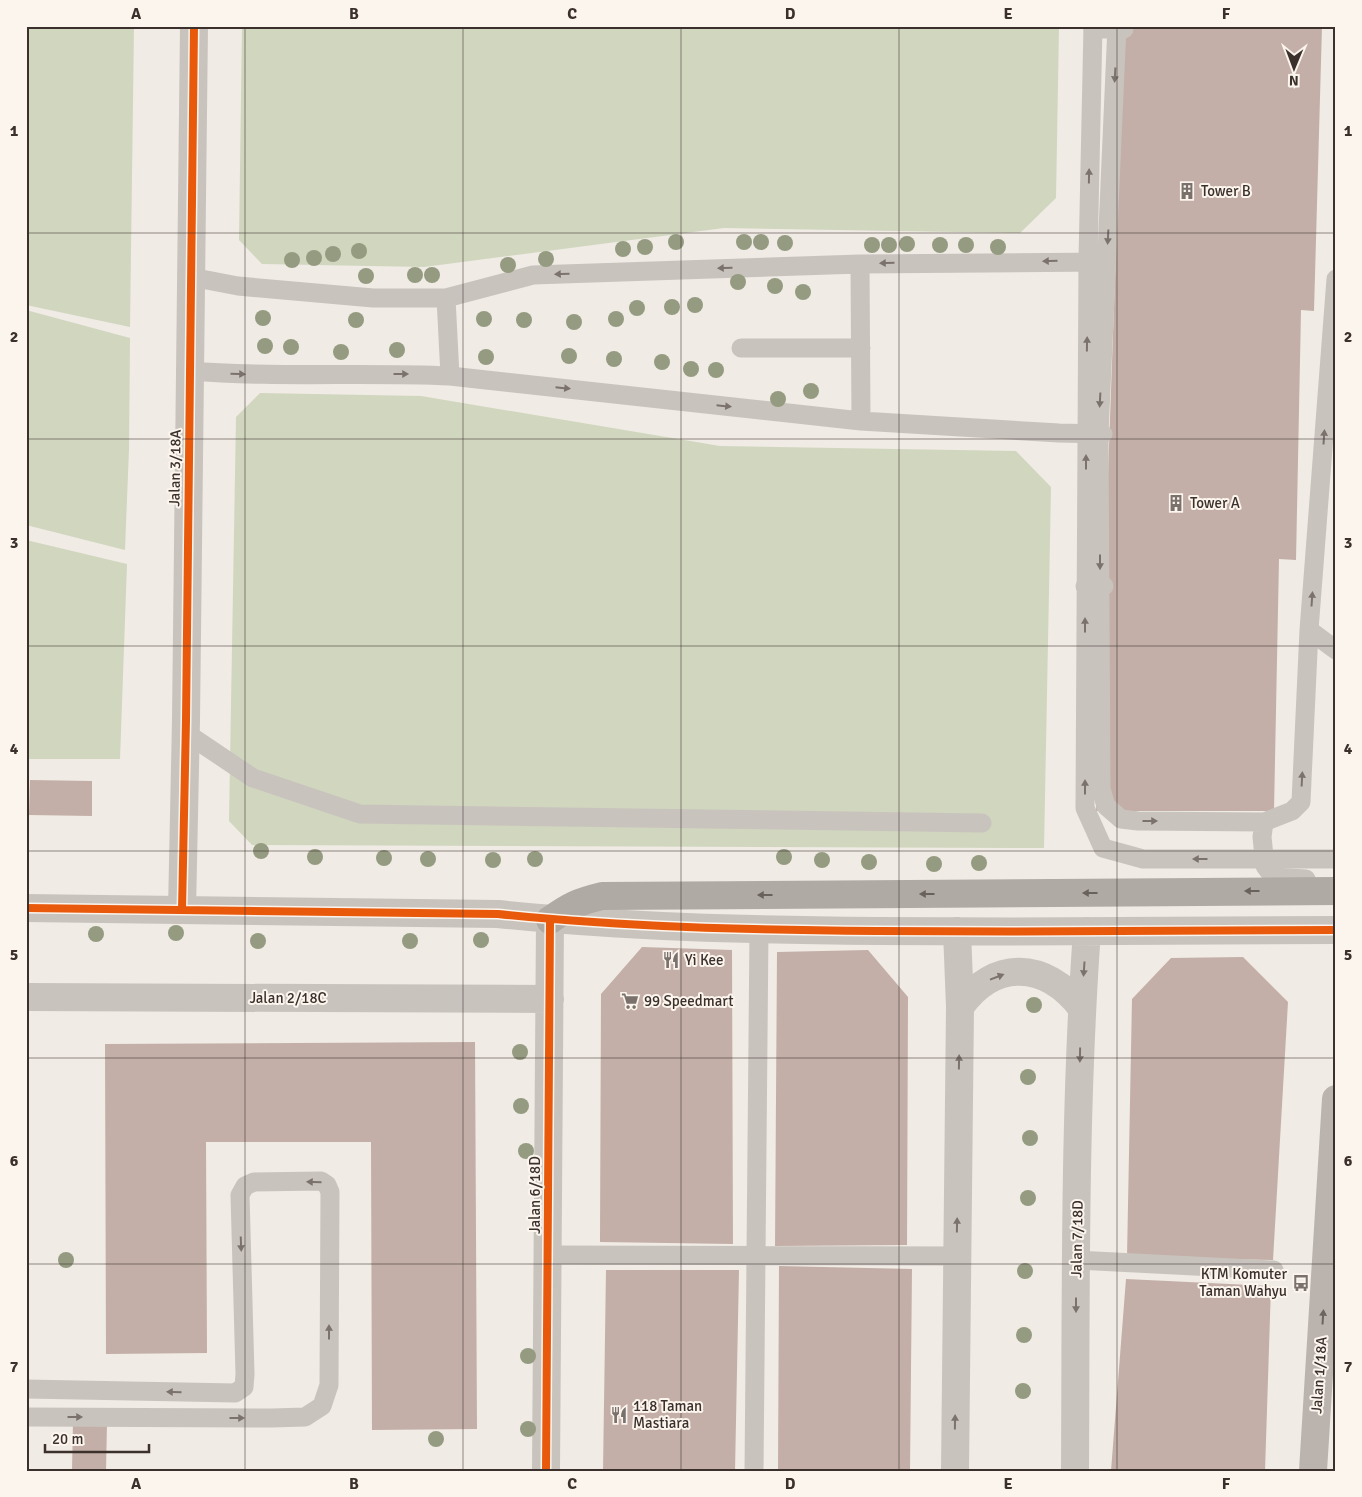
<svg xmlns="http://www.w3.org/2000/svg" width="1362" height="1497" font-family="Signika,sans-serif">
<rect width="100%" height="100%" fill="#f0ebe5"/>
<path fill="#d1d6bf" d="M26,26H134L130,327L26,305Z
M242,26H1059L1056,198L1020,233L724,228L424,267L262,264L239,240Z
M26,310L130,338L129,449L125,550L26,525Z
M260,393L421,396L720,446L1016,451L1051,487L1044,848L252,845L229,821L236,417Z
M26,540L127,564L120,759H26Z"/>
<path fill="#c3afa7" d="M1124,26H1322L1314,311L1301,310L1296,560L1279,559L1274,811H1096Z
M30,780L92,781V816L29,815Z
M642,947L732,950L733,1244L600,1242L601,994Z
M868,950L908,997L907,1245L775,1246L777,952Z
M1243,957L1288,1002L1273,1260L1127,1257L1132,999L1171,958Z
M475,1042L477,1429L372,1430L371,1142H206L207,1353L106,1354L105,1044Z
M779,1266L912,1269L910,1471H778Z
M606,1270H739L735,1471H603Z
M1126,1279L1271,1286L1265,1471H1111Z
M73,1421L107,1422L106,1471H72Z"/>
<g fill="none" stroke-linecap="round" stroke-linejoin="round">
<path stroke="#c9c3be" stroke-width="19" d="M1117,26L1099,434L1101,789L1106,806L1121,819L1138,821L1264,822L1292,811L1301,802L1309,630L1336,279
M1088,260L1093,26
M860,264L861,421
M191,277L238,286L373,298H446L533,275L860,264L1105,262
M446,298L450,376
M741,348H861
M190,371C276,378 363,372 450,376L861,421L1059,433L1103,434
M1309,630L1336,650
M186,733L253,778L360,814L982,823
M1264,822L1262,837L1265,866L1273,877L1306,879
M548,1255L957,1256
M1076,1260L1274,1270
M26,1389L235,1393L244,1387L245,1374L240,1195L245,1186L254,1182L321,1181L327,1185L330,1192L329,1385L322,1406L305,1417L272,1418L26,1417
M754,1471L759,930"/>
<path stroke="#c9c3be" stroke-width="28" d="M26,908L498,914C623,927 750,930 877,931C1030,932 1183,931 1336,930
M182,910L186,720L194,26
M26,997L550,999
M960,1007C994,959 1045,961 1081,1007
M546,1471L550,920
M955,1471L960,1007L957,931
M1075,1471C1076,1291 1074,1111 1087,931"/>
<path stroke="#bab3ae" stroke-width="28" d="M1313,1471L1336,1099"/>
<path stroke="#afaaa4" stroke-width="28" d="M550,920C571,905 578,902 602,896L1336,891"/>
<path stroke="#c9c3be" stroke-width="19" d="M1093,29H1124
M1088,260L1085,808L1103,848L1143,859H1336
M1085,586H1104"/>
<g stroke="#fbf5ee" stroke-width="11">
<path id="cycleway" d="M26,908L498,914C623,927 750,930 877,931C1030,932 1183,931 1336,930
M182,910L186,720L194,26
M546,1471L550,920"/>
</g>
<use href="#cycleway" stroke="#e8590c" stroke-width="8"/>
</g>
<g fill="#959b80">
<circle cx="676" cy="242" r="8"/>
<circle cx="744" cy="242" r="8"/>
<circle cx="761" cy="242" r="8"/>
<circle cx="785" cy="243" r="8"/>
<circle cx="907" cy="244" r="8"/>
<circle cx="872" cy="245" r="8"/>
<circle cx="889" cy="245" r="8"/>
<circle cx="940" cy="245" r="8"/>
<circle cx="966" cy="245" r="8"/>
<circle cx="645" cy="247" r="8"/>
<circle cx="998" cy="247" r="8"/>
<circle cx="623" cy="249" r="8"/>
<circle cx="359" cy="251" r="8"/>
<circle cx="333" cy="254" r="8"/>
<circle cx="314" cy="258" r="8"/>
<circle cx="546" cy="259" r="8"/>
<circle cx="292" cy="260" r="8"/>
<circle cx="508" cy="265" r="8"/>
<circle cx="415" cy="275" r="8"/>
<circle cx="432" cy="275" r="8"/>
<circle cx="366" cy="276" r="8"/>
<circle cx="738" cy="282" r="8"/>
<circle cx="775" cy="286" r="8"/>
<circle cx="803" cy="292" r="8"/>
<circle cx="695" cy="305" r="8"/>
<circle cx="672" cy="307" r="8"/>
<circle cx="637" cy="308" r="8"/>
<circle cx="263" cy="318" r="8"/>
<circle cx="484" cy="319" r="8"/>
<circle cx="616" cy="319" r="8"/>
<circle cx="356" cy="320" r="8"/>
<circle cx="524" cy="320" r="8"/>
<circle cx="574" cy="322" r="8"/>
<circle cx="265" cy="346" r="8"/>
<circle cx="291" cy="347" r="8"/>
<circle cx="397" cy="350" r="8"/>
<circle cx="341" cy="352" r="8"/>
<circle cx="569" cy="356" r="8"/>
<circle cx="486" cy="357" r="8"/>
<circle cx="614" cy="359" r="8"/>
<circle cx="662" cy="362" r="8"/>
<circle cx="691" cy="369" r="8"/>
<circle cx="716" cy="370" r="8"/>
<circle cx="811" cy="391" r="8"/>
<circle cx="778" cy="399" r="8"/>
<circle cx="261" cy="851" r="8"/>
<circle cx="315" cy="857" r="8"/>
<circle cx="784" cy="857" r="8"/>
<circle cx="384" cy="858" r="8"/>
<circle cx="428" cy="859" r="8"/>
<circle cx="535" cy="859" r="8"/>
<circle cx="493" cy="860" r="8"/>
<circle cx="822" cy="860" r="8"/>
<circle cx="869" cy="862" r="8"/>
<circle cx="979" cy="863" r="8"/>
<circle cx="934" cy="864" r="8"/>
<circle cx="176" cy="933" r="8"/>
<circle cx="96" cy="934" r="8"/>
<circle cx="481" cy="940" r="8"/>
<circle cx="258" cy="941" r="8"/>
<circle cx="410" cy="941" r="8"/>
<circle cx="1034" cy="1005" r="8"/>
<circle cx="520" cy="1052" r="8"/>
<circle cx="1028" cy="1077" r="8"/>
<circle cx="521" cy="1106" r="8"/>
<circle cx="1030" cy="1138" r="8"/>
<circle cx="526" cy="1151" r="8"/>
<circle cx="1028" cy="1198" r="8"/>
<circle cx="66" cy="1260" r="8"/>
<circle cx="1025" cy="1271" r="8"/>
<circle cx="1024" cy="1335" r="8"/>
<circle cx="528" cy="1356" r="8"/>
<circle cx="1023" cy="1391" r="8"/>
<circle cx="528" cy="1429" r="8"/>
<circle cx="436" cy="1439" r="8"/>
</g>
<defs><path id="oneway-solid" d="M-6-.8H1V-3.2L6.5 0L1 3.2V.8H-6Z" transform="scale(1.25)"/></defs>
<g fill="#7b726d">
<use href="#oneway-solid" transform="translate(1115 75) rotate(93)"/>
<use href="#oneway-solid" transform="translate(1089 176) rotate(-89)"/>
<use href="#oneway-solid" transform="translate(1108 237) rotate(93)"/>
<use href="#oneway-solid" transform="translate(1050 261) rotate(179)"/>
<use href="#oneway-solid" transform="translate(887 263) rotate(179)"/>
<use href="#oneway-solid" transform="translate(725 268) rotate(178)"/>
<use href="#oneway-solid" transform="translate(562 274) rotate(178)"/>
<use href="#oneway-solid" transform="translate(1087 344) rotate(-89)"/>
<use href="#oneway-solid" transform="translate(238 374) rotate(1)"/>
<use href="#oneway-solid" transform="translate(401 374)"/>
<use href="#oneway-solid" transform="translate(563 388) rotate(6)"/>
<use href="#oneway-solid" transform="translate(1100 400) rotate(93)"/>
<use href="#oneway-solid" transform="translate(724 406) rotate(6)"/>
<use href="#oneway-solid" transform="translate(1324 437) rotate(-86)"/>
<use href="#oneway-solid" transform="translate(1086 462) rotate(-90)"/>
<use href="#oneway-solid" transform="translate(1100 562) rotate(90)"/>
<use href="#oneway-solid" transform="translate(1312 599) rotate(-86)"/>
<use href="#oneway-solid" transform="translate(1085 625) rotate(-90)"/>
<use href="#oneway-solid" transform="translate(1302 779) rotate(-87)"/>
<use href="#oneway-solid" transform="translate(1085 787) rotate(-90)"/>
<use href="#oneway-solid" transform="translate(1150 821)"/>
<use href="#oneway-solid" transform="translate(1200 859) rotate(180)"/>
<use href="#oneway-solid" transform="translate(1084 969) rotate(94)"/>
<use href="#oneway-solid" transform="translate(997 977) rotate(-21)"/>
<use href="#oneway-solid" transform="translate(1080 1055) rotate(91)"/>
<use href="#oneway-solid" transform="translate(959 1062) rotate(-89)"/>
<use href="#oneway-solid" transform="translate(314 1182) rotate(-179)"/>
<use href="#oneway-solid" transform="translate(957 1225) rotate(-89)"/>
<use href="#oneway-solid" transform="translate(241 1244) rotate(88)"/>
<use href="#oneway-solid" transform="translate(1076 1305) rotate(90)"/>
<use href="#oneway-solid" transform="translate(329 1332) rotate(-90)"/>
<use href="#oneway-solid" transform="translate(174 1392) rotate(-179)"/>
<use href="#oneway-solid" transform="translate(75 1417)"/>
<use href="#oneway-solid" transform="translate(237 1418)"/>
<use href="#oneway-solid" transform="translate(955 1422) rotate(-89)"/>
</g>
<g fill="#69615b">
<use href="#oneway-solid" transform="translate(1252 891) rotate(180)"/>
<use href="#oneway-solid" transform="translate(1090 893) rotate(180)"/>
<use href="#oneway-solid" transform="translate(927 894) rotate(180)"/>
<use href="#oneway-solid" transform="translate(765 895) rotate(180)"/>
</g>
<use fill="#6e645f" href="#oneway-solid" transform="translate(1323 1317) rotate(-86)"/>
<path fill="none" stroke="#3b302b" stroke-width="1" stroke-opacity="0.55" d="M245,26V1471M463,26V1471M681,26V1471M899,26V1471M1117,26V1471M26,233H1336M26,439H1336M26,646H1336M26,851H1336M26,1058H1336M26,1264H1336"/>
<defs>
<g id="building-bare" transform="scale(1.35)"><path d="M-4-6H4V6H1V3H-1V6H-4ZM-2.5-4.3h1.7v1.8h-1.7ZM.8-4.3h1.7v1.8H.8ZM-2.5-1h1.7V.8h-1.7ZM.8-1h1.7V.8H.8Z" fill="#7a716c" stroke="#fbf5ee" stroke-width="2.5" paint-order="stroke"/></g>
<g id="restaurant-bare" transform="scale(1.35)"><path d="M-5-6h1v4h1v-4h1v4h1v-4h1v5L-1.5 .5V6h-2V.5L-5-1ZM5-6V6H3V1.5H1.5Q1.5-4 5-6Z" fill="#7a716c" stroke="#fbf5ee" stroke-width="2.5" paint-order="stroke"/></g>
<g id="supermarket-bare" transform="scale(1.35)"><path d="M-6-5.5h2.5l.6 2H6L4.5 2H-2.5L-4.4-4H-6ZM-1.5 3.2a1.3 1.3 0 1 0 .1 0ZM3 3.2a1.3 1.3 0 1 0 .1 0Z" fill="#7a716c" stroke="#fbf5ee" stroke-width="2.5" paint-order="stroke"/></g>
<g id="bus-bare" transform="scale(1.35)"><path d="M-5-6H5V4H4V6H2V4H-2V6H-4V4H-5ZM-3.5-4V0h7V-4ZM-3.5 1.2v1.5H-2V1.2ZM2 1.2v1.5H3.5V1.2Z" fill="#7a716c" stroke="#fbf5ee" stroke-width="2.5" paint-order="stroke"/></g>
</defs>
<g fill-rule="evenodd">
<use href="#building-bare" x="1187" y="191"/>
<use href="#building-bare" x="1176" y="503"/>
<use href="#restaurant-bare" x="671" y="960"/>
<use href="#supermarket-bare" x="630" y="1001"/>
<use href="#bus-bare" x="1301" y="1283"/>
<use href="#restaurant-bare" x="619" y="1415"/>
</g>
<g text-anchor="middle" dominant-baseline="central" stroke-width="4" stroke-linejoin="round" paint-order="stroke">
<g font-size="15" fill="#3b302b" stroke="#fbf5ee" text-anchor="start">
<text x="1201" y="191">Tower B</text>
<text x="1190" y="503">Tower A</text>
<text x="685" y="960">Yi Kee</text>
<text x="644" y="1001">99 Speedmart</text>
<text x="1287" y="1274" text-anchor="end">KTM Komuter<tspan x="1287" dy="17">Taman Wahyu</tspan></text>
<text x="633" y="1406">118 Taman<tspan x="633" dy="17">Mastiara</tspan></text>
</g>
<g font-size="15" fill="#3b302b" stroke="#fbf5ee">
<text transform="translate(175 468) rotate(-89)">Jalan 3/18A</text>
<text x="288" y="998">Jalan 2/18C</text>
<text transform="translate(535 1195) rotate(-90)">Jalan 6/18D</text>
<text transform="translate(1077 1239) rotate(-89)">Jalan 7/18D</text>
<text transform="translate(1319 1375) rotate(-86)">Jalan 1/18A</text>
</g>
</g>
<rect width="1362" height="1497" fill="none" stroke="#fbf5ee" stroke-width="55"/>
<g transform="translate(1294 68) rotate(181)" stroke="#fbf5ee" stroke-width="4" paint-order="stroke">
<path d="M0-4L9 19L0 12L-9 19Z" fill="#3b302b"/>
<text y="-8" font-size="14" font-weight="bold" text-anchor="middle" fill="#3b302b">N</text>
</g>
<path d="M45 1444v8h104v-8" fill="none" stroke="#3b302b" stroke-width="2.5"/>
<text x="52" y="1444" font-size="15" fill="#3b302b" stroke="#fbf5ee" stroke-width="4" paint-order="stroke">20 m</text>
<rect x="28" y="28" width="1306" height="1442" fill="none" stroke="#3b302b" stroke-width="2"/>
<g font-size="16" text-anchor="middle" font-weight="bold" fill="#3b302b">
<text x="136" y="19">A</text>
<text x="354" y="19">B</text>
<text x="572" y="19">C</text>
<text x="790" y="19">D</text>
<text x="1008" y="19">E</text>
<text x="1226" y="19">F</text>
<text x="14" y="136">1</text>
<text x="1348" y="136">1</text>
<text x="14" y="342">2</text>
<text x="1348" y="342">2</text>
<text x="14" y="548">3</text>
<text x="1348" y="548">3</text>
<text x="14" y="754">4</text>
<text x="1348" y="754">4</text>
<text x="14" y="960">5</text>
<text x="1348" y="960">5</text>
<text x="14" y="1166">6</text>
<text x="1348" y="1166">6</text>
<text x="14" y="1372">7</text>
<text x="1348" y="1372">7</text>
<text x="136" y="1489">A</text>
<text x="354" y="1489">B</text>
<text x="572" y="1489">C</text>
<text x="790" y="1489">D</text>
<text x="1008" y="1489">E</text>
<text x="1226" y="1489">F</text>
</g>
</svg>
